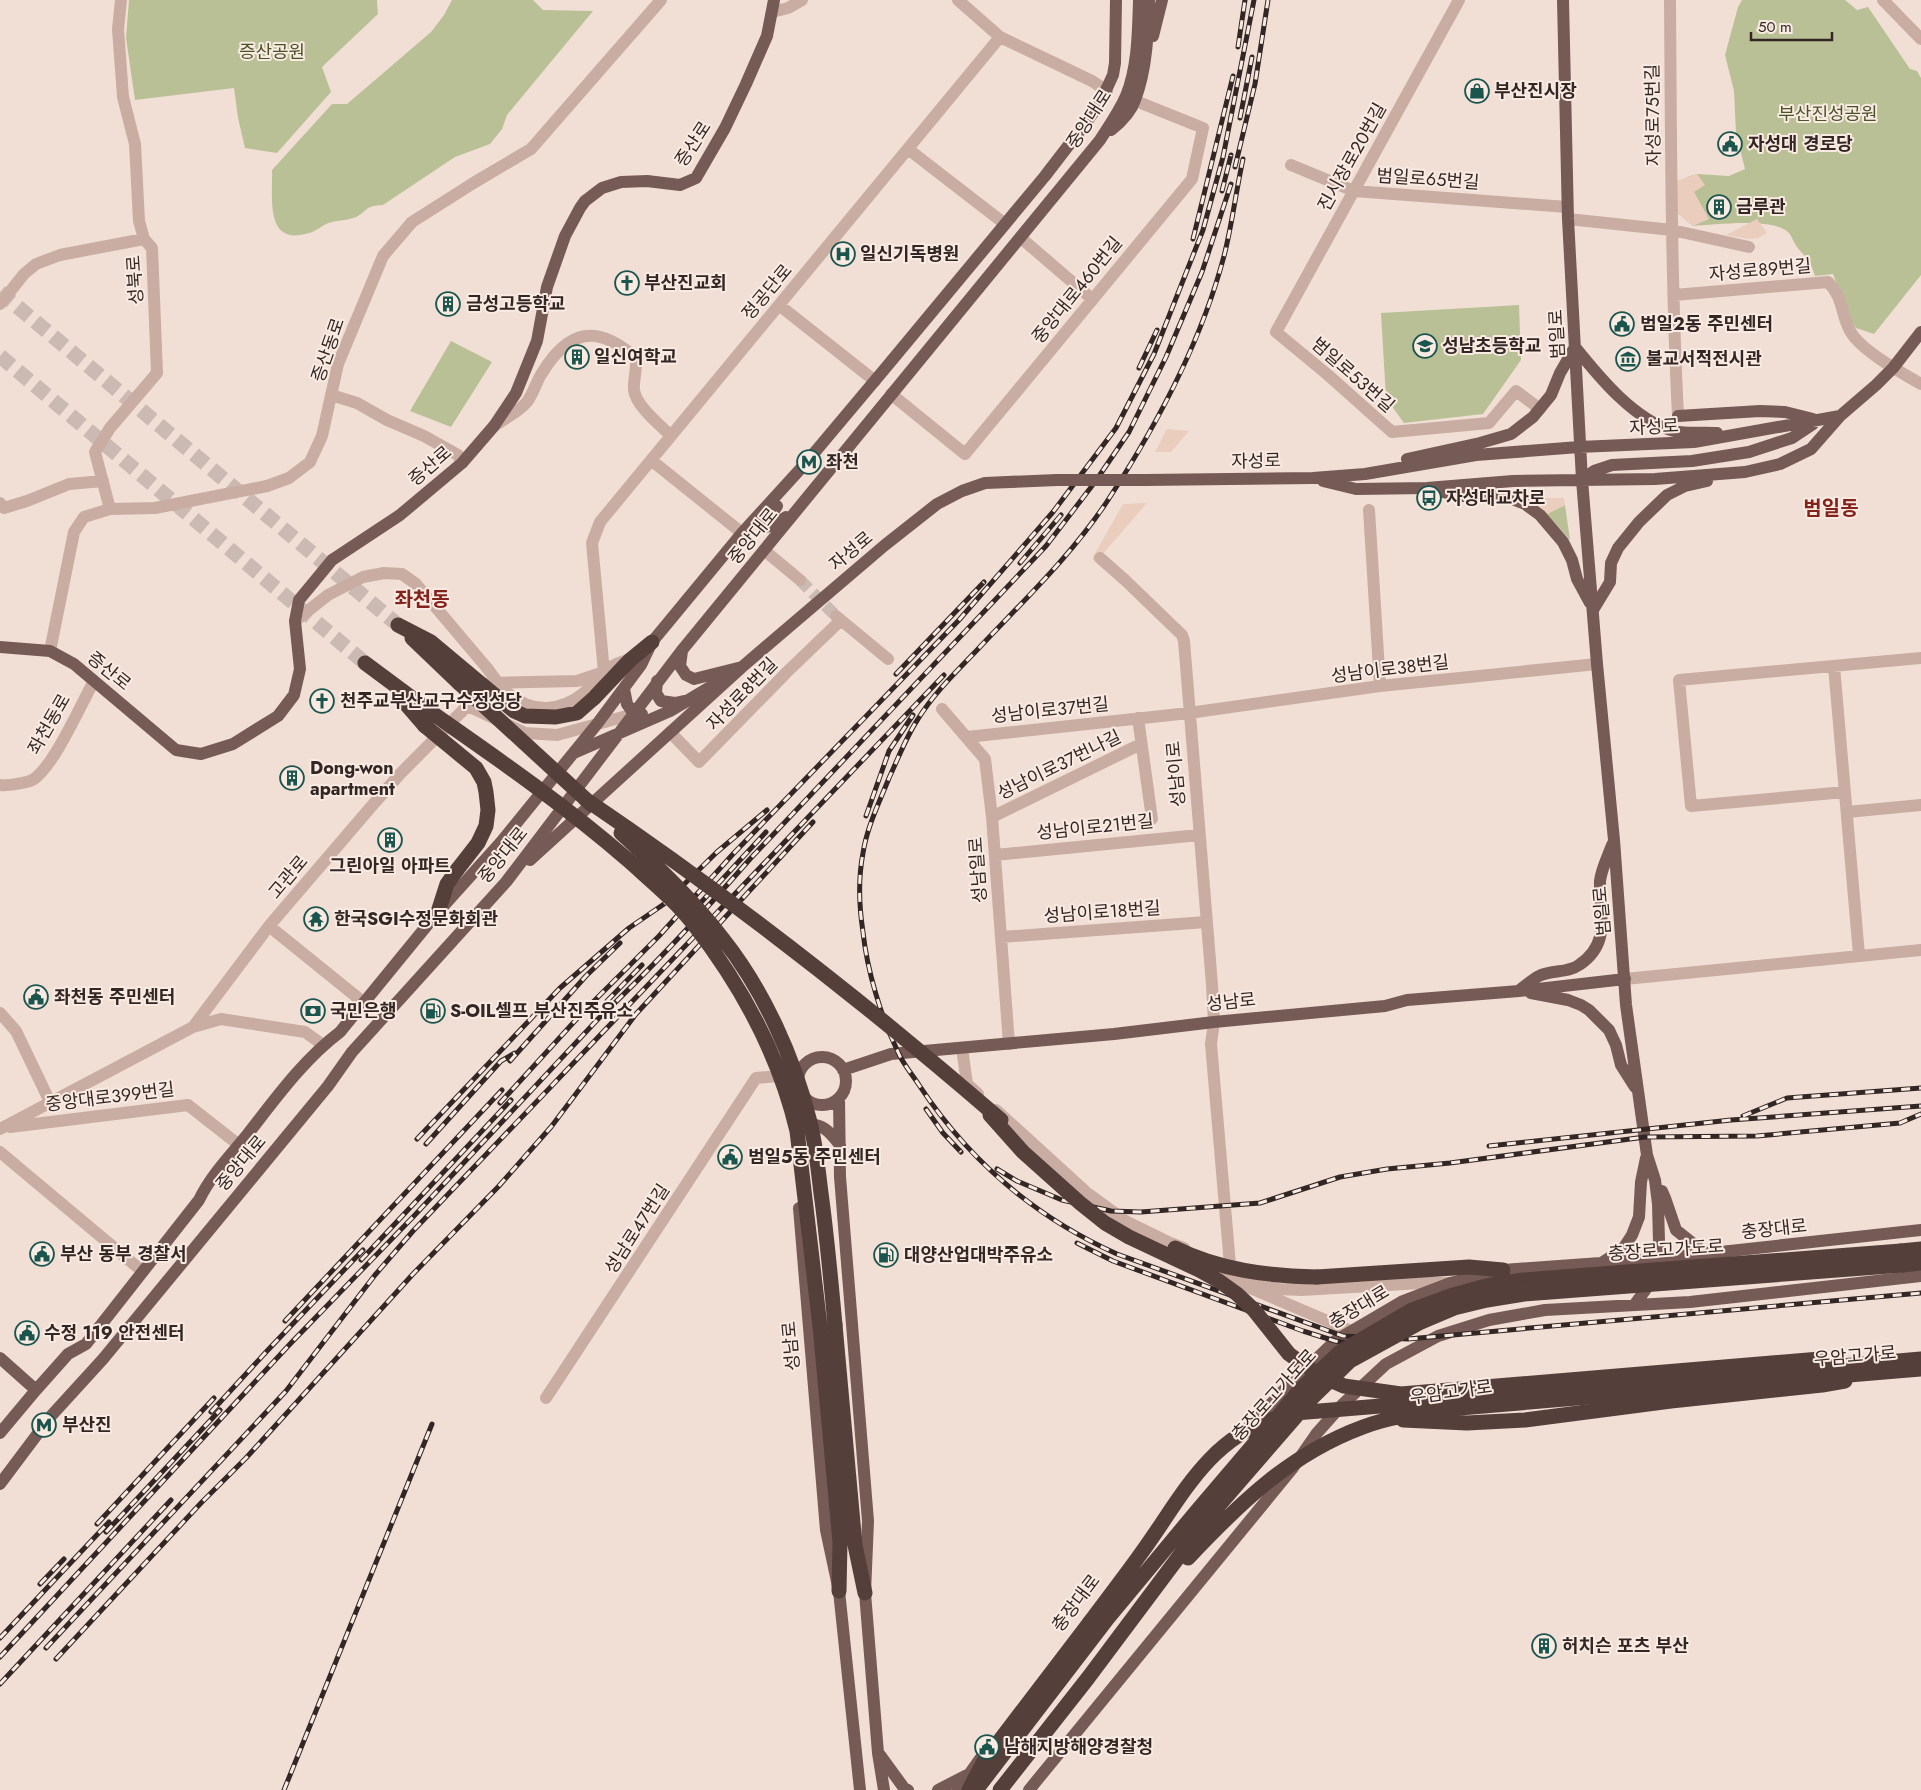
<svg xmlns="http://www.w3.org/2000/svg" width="1921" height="1790" font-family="Jost,'Noto Sans KR',sans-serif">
<rect width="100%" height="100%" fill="#f1dfd6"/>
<path fill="#bac096" d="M129,0H377L378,14L322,67L331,92L277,153L245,148L238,118L234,88L135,100L126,38Z
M452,0H533L543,10L593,11L507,115L502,129L490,144L455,157L383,205C364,206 369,210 356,217C346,221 335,220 326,224C320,227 315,232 309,233C264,247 273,197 272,170L332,104H347L431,32L444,15Z
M1742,0H1845L1857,10L1868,7L1910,69L1917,71L1921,78V275L1874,334L1856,328L1849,317L1833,274L1815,276C1809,257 1808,261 1797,247C1794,243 1792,237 1789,233C1774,217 1714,225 1693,226L1676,212L1687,177L1697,174L1729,176L1745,169L1736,133L1734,91L1725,55L1738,7Z
M1519,305L1521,360L1483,414L1404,423L1386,398L1381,313Z
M451,341L492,362L451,427L410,411Z
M1565,505L1570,540L1547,514Z"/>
<path fill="#eacdbc" d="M1697,174L1705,185L1694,192L1709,219L1693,226L1676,212V181Z
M1757,219L1767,233L1758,238L1748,239L1726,235Z
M1167,429L1189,431L1171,452H1155Z
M1533,498H1564L1565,505L1547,514Z
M1147,503L1096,562L1092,559L1123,504Z"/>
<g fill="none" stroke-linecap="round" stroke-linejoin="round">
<path stroke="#cbbab3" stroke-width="12" stroke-dasharray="12 6" stroke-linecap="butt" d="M800,580L836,616"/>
<path stroke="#cbbab3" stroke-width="15" stroke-dasharray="15 8" stroke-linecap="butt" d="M0,292L398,625
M0,356L365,663"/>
<path stroke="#c9ada2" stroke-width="12" d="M958,0L1000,37L1092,81L1107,91
M1459,0L1276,332L1328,375L1392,432L1489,423L1516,391L1540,409
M1670,0C1671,139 1671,277 1678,416
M1883,0L1921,39
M772,12L788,8L802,0
M908,149L1005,224
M1291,165L1354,191L1567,207
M1568,219L1672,230L1749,247
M1021,238L1092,299
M1674,295L1828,282C1845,299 1840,316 1852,334C1864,352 1902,373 1921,384
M0,304L24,274L36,264L60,255L144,239
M779,305L875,381
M891,394L965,454L1192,179L1203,128L1126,97
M331,395L357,403L387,420L424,436L458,455L462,463
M494,426C504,419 518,412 526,403C533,395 536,382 542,373C569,329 597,324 636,358C637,369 633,382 634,390C636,406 660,425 671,436
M651,460L742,533
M0,503L4,508L27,501L69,484L103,481
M110,509L95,452L110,428L157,373L152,248L144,239L139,221L135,144L123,97L118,29L121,0
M1369,510L1380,686
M764,550L800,580
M1100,558L1125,580L1182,635L1184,641L1212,985L1214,1022L1211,1044L1230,1265
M836,616L888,659
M295,621L328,595L363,577L384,573L402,574L416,584L487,668
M50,651L74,532L84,517L110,509L155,508L267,486L289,478L310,462L322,436L338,364L383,256L412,222L475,182L531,149L661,0
M1834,666L1859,955
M604,672L592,543L600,522L1000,37
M584,693C599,677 607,664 630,660
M466,705L525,733L557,735L634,714
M942,709L985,759L992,817L1009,1044
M1138,718L1152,819
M670,732L699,762L787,672L840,621
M967,737L1189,713L1380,686L1597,664
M0,785C7,786 28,783 34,779C55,764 80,706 94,681
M1845,792L1691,806L1679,680L1921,658
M1847,812L1921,805
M992,817L1141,744
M995,855L1199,835
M269,926L363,1002
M1001,937L1206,922
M1625,979L1921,950
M0,1013L16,1031L50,1102
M193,1027L221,1019L305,1032L323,1045
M962,1048L967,1084L978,1094
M996,1110L1086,1192L1127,1222L1168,1242L1184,1248
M10,1127L188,1105L239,1145
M0,1129L193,1027L269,926L370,808L400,774L490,683L577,681L604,672
M0,1152L142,1271
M1239,1271L1262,1284L1279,1289L1301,1290L1423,1283H1447
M1215,1273L1351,1331
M546,1398L756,1078L790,1075"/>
<path stroke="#765a55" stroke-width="12" d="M1563,0L1568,219L1582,480L1597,664L1614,840L1626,1005L1647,1155L1655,1180L1658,1204L1659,1242L1653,1274L1646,1289L1635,1304
M1153,36L1162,0
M1111,130C1121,122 1131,112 1135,100C1147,69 1148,33 1149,0
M1575,347C1599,377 1635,421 1674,431C1687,434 1703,432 1717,433
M1678,416L1760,411L1785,412L1813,419
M1407,459L1480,443L1511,434L1533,417L1551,395L1560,373L1575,347
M1145,480L1313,478L1365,474L1476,455L1579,447L1694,442L1840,416
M1582,480L1594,471L1612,465L1692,461L1749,452L1792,438L1813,424
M1323,481L1356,489L1427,488L1513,481L1655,479L1745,472L1780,464L1811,449L1840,416L1876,385L1893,368L1921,332
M1439,491L1459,496H1504L1525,504L1540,515L1563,542L1572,560L1577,579L1590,603
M777,506L765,524L766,527L773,525L786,517
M1593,610L1610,582L1611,563L1618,548L1639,522L1667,495L1685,486L1707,481
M0,647L50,651L74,664L176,750L201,754L233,744L278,716L294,695L300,669L295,621L299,600L332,560L400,515L462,463L494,426L516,393L537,341L547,287L565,236L580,208L585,201L602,188L621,182L647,181L680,185L696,178L725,128L746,84L767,36L774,0
M682,651L680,666L686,675L694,679L742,667
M657,681L656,693L661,701L675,703L684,701
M624,689L627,704L634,714H642
M576,752L670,711L717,683
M530,860L742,667L885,545L937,504L962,491L985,483L1057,480
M1521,989C1526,985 1533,979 1539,976C1551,970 1568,973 1579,965C1612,943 1599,914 1600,881C1601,870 1608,856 1612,845
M1531,993L1568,1000L1581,1005L1589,1010L1609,1030L1616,1045L1621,1065L1635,1087
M798 1081a24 24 0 1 1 48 0a24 24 0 1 1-48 0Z
M843,1070L891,1054L1114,1034L1214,1022L1385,1006L1407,1000L1519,991L1625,979
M839,1098L840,1177L868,1521L865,1593L878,1753L884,1790
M804,1126C821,1121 830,1132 840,1145
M1662,1191L1665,1198L1676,1230L1706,1254
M799,1208L826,1530L839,1591L860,1790
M1603,1262L1623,1249L1632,1235L1639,1217L1641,1182L1646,1158
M0,1358L36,1390
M1247,1429L1283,1391L1335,1341L1403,1301L1450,1283L1503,1270L1656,1259L1921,1230
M0,1433L36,1390L68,1354L86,1344L199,1200C211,1175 230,1156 247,1135C276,1098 303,1060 340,1032L438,912L501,842L597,724L641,665L652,642L742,533L804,465L888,365L1045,176L1085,124L1100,103L1113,75L1115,63L1116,0
M0,1484L51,1416L103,1359L328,1086L352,1052L506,882L683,649L1100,140C1109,126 1119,112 1126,96C1138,67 1138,31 1139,0
M880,1755L904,1788L908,1790
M938,1790L967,1775
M958,1790L980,1759
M1029,1790L1292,1469L1317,1433L1342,1405L1386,1364L1438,1336L1489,1320L1545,1310L1690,1302L1921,1276"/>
<path stroke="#553f3b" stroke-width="15" d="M398,625L431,642L468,673
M412,638L459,683
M365,663L435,715
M399,696L425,726
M594,698L630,660L652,642
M438,912L447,884L457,870
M1901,1251L1921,1249
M1903,1265L1921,1263
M1317,1277L1469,1267L1503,1270
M835,1325L855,1545L865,1593
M820,1326L840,1542L839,1591
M1405,1404L1921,1359
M1403,1420L1467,1423L1525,1420L1671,1401L1822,1385L1845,1381
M969,1790L984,1761L1090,1622"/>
<g stroke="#332725" stroke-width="5">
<path id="rail" d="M1238,47L1245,0
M1240,118L1252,57
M1243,159C1236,191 1232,225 1224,256C1201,343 1157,425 1108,500C1072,555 1023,601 978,649C957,671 934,693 918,719C906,737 898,759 889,778C879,803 867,827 863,853C858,879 859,906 863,932C867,970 881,1017 898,1052C903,1064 912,1074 919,1085C969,1161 1035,1217 1117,1254L1343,1336L1408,1339L1921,1293
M1235,167L1255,84L1268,0
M1222,191L1231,155
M1193,239L1233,76
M1139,368L1157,330
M1020,563L1061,515
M896,674L984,582
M866,816L889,751L913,715
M693,911L766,832
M607,1001L642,965
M510,1061L586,976L620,943
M500,1103L584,1011L659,936L733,854L959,620L1053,512L1116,428L1154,354L1203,230L1223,157L1254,0
M926,1109L943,1133L961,1152
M1743,1116L1787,1098L1921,1088
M417,1139L560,988L629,928L664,904L717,852L767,810
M426,1144L501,1061L515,1053
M1489,1146L1731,1120L1921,1106
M997,1169L1017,1181L1062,1200L1111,1211L1141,1212L1260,1203L1340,1177L1387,1169L1450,1163L1645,1137L1757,1136L1900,1123L1921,1114
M1077,1243L1113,1261L1303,1331L1335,1341L1348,1343
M361,1260L511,1100
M285,1321L502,1090
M211,1412L267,1351L363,1250
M97,1524L214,1398
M106,1532L220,1410
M40,1584L64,1559
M0,1638L109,1522
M46,1648L286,1391L375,1275L413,1231L944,675
M0,1657L291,1343L413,1217L599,1018C652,968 702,914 750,859L1046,546L1095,482L1129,432L1166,357L1202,272L1231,184
M56,1659L201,1503L246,1458L413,1274L498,1187L551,1127L636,1014L813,822
M0,1684L171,1500
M284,1790L432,1424"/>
</g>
<use href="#rail" stroke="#f9eae2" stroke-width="3" stroke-dasharray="9" stroke-linecap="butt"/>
<path stroke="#c9ada2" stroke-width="12" d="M487,668C494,677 501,688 510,695C533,714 562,711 584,693"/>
<path stroke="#765a55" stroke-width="12" d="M1057,480H1145"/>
<path stroke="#553f3b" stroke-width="15" d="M468,673L514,711L525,716L556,717L577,713L594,698
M459,683L592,805
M435,715C501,761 567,807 628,860C651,881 676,901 695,926C743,988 779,1055 797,1131L820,1326
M425,726L476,768L484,782L486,792L488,810L486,826L478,843L457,870
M585,799C730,897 868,1005 1001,1120
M621,833C657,866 693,900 723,939C764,991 794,1058 810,1122C816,1146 818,1169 821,1193C827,1237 831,1281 835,1325
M990,1115L1023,1152L1080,1203L1105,1223L1129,1237L1199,1270L1219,1281L1237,1294L1254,1310L1289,1354L1303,1364L1321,1376L1344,1386L1401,1394L1820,1359
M1175,1248C1219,1270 1268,1276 1317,1277
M1295,1413L1405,1404
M1188,1558C1240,1503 1290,1454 1363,1427C1389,1417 1420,1413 1448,1409L1921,1369
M1090,1622C1107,1599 1125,1576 1142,1552C1180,1500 1207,1440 1273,1419
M976,1790L1108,1618L1196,1512L1300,1390L1340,1352L1412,1310L1450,1296L1486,1286L1523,1280L1901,1251
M1000,1790L1088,1678L1207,1519L1311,1399L1350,1361L1421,1322L1454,1308L1487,1300L1524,1294L1903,1265"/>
</g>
<defs>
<g id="shop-ring" transform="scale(1.25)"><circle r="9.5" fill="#f9eae2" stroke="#1a554e" stroke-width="1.5"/><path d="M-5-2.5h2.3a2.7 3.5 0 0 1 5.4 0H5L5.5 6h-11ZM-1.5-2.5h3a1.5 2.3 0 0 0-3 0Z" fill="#1a554e"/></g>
<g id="civic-ring" transform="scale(1.25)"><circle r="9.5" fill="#f9eae2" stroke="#1a554e" stroke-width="1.5"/><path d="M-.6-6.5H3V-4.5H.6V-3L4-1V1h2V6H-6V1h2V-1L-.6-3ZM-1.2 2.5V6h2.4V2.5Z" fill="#1a554e"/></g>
<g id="building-ring" transform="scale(1.25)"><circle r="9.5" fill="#f9eae2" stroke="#1a554e" stroke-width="1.5"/><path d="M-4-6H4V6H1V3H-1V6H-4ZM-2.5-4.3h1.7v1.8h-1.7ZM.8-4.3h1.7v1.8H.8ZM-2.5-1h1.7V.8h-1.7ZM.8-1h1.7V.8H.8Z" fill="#1a554e"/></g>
<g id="hospital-ring" transform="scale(1.25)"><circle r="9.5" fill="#f9eae2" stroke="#1a554e" stroke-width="1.5"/><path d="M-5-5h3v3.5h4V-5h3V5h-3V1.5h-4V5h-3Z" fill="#1a554e"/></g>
<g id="church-ring" transform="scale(1.25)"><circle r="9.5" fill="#f9eae2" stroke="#1a554e" stroke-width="1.5"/><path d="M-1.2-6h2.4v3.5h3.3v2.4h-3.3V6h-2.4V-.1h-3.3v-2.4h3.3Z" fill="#1a554e"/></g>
<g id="school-ring" transform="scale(1.25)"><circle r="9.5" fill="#f9eae2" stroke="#1a554e" stroke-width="1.5"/><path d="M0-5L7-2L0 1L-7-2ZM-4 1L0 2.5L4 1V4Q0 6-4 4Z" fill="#1a554e"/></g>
<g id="museum-ring" transform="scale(1.25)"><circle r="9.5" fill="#f9eae2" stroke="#1a554e" stroke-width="1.5"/><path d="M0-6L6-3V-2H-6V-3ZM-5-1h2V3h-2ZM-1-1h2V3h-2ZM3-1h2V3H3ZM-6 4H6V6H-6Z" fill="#1a554e"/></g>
<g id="metro-ring" transform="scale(1.25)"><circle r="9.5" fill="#f9eae2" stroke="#1a554e" stroke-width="1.5"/><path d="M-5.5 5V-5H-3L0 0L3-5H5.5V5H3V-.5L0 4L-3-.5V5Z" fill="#1a554e"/></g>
<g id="bus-ring" transform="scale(1.25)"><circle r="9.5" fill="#f9eae2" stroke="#1a554e" stroke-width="1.5"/><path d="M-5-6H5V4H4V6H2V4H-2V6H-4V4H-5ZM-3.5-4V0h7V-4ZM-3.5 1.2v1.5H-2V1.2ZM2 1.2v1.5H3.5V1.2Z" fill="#1a554e"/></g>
<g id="temple-ring" transform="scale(1.25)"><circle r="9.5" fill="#f9eae2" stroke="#1a554e" stroke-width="1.5"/><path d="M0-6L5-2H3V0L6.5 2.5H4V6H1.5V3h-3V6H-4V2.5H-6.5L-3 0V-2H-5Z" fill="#1a554e"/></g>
<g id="bank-ring" transform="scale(1.25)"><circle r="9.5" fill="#f9eae2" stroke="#1a554e" stroke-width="1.5"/><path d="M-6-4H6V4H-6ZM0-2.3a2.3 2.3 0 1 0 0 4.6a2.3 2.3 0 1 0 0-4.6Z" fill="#1a554e"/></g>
<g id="fuel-ring" transform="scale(1.25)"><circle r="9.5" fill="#f9eae2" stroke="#1a554e" stroke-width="1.5"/><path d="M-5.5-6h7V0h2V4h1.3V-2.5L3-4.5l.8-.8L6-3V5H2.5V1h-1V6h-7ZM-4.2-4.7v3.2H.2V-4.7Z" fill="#1a554e"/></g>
</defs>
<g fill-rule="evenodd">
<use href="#shop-ring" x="1477" y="91"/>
<use href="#civic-ring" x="1730" y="144"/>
<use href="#building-ring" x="1719" y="207"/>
<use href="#hospital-ring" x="843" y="254"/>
<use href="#church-ring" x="627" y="283"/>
<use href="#building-ring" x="448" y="304"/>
<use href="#civic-ring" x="1622" y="324"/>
<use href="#school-ring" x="1425" y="346"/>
<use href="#building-ring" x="577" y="357"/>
<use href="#museum-ring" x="1628" y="359"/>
<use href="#metro-ring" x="809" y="462"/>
<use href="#bus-ring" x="1429" y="498"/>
<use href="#church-ring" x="322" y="701"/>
<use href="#building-ring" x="292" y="778"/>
<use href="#building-ring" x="390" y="840"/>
<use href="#temple-ring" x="316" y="919"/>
<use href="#civic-ring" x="36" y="997"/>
<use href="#bank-ring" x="313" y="1011"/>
<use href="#fuel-ring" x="433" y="1011"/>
<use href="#civic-ring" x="730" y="1157"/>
<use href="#civic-ring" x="42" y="1254"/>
<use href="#fuel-ring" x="886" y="1255"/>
<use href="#civic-ring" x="27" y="1333"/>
<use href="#metro-ring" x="44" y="1425"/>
<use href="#building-ring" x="1544" y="1646"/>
<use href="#civic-ring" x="987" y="1747"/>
</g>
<g text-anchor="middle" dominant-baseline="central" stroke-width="4" stroke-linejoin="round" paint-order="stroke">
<g font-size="18" fill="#4a5228" stroke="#f9eae2">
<text x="272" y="52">증산공원</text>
<text x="1828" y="114">부산진성공원</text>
</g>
<g font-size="18" font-weight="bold" fill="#332725" stroke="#f9eae2" text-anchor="start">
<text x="1494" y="91">부산진시장</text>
<text x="1748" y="144">자성대 경로당</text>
<text x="1736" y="207">금루관</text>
<text x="860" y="254">일신기독병원</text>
<text x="644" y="283">부산진교회</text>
<text x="466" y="304">금성고등학교</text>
<text x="1640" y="324">범일2동 주민센터</text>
<text x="1442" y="346">성남초등학교</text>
<text x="594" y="357">일신여학교</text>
<text x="1646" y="359">불교서적전시관</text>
<text x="826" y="462">좌천</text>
<text x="1446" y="498">자성대교차로</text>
<text x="340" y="701">천주교부산교구수정성당</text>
<text x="310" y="768">Dong-won<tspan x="310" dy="21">apartment</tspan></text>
<text x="390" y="866" text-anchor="middle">그린아일 아파트</text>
<text x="334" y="919">한국SGI수정문화회관</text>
<text x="54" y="997">좌천동 주민센터</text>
<text x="330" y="1011">국민은행</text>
<text x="450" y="1011">S-OIL셀프 부산진주유소</text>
<text x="748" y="1157">범일5동 주민센터</text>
<text x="60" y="1254">부산 동부 경찰서</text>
<text x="904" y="1255">대양산업대박주유소</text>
<text x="44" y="1333">수정 119 안전센터</text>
<text x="62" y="1425">부산진</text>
<text x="1562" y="1646">허치슨 포츠 부산</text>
<text x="1004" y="1747">남해지방해양경찰청</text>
</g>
<g font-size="18" fill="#332725" stroke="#f9eae2">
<text transform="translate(1653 115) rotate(-91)">자성로75번길</text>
<text transform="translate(1089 119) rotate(-57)">중앙대로</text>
<text transform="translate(693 144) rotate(-57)">증산로</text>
<text transform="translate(1352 157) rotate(-61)">진시장로20번길</text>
<text transform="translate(1428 179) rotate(4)">범일로65번길</text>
<text transform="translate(1760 270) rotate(-5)">자성로89번길</text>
<text transform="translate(135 280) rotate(-94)">성북로</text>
<text transform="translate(1077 290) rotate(-51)">중앙대로460번길</text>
<text transform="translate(767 292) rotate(-50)">정공단로</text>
<text transform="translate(1557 334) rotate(-93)">범일로</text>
<text transform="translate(328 350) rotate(-71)">증산동로</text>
<text transform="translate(1353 375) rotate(41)">범일로53번길</text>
<text transform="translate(1654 427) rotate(-3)">자성로</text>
<text transform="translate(1256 461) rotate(-1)">자성로</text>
<text transform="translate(430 466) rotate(-41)">증산로</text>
<text transform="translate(753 536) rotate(-51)">중앙대로</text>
<text transform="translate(851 551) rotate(-40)">자성로</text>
<text transform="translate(1390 669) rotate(-7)">성남이로38번길</text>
<text transform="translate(109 671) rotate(39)">증산로</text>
<text transform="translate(742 694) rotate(-46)">자성로8번길</text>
<text transform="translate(1050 710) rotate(-6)">성남이로37번길</text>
<text transform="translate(49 724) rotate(-60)">좌천동로</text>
<text transform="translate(1059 765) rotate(-26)">성남이로37번나길</text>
<text transform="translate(1176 774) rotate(-95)">성남이로</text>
<text transform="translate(1095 827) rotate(-6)">성남이로21번길</text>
<text transform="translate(503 855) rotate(-51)">중앙대로</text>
<text transform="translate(978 870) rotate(-94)">성남일로</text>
<text transform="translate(288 877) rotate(-50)">고관로</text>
<text transform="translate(1602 911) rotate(-95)">범일로</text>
<text transform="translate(1102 912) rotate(-4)">성남이로18번길</text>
<text transform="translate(1231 1002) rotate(-6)">성남로</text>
<text transform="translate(110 1097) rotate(-7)">중앙대로399번길</text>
<text transform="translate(241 1163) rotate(-50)">중앙대로</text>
<text transform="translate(637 1229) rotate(-57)">성남로47번길</text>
<text transform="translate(1774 1229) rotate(-6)">충장대로</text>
<text transform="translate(1666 1250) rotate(-4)">충장로고가도로</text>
<text transform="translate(1359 1307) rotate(-31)">충장대로</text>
<text transform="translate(791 1346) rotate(-95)">성남로</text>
<text transform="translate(1855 1356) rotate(-5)">우암고가로</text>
<text transform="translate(1451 1392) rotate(-8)">우암고가로</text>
<text transform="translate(1274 1395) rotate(-48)">충장로고가도로</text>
<text transform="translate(1076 1603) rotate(-53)">충장대로</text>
</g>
<g font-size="20" font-weight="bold" fill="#84221c" stroke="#f9eae2">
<text x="1831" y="508">범일동</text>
<text x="422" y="599">좌천동</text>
</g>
</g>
<path d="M1751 32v8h81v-8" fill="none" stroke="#332725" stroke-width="2.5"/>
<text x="1758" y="32" font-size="15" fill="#332725" stroke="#f9eae2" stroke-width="4" paint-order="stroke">50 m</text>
</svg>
